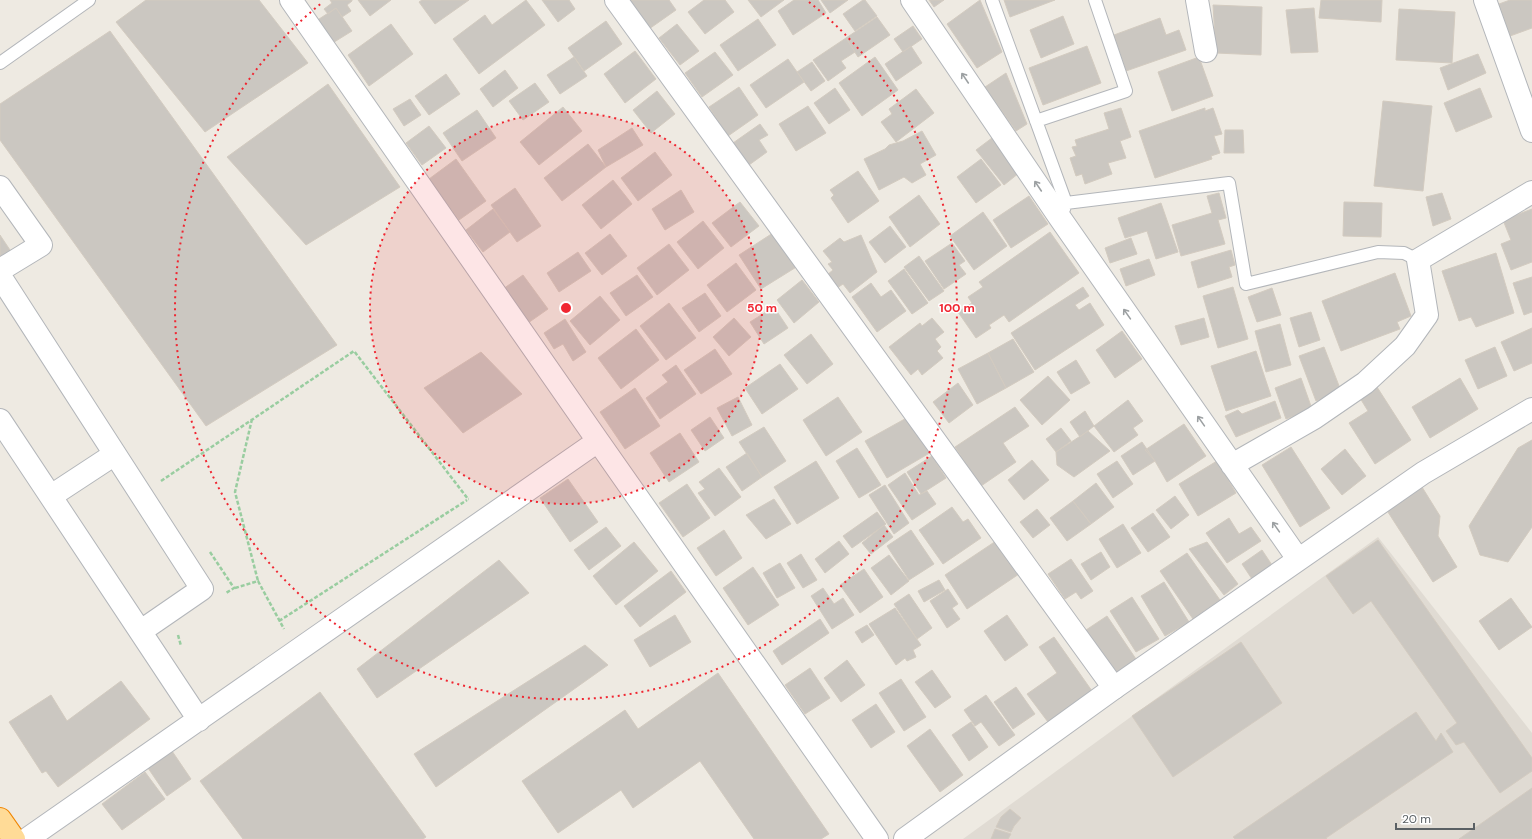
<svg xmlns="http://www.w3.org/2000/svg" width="1532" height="839" font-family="'DM Sans',sans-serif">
<rect width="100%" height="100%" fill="#eeeae2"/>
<path fill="#e0dbd3" d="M1378,537L1532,733V839H963Z"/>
<path fill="#cbc7c1" stroke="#d3cbc0" d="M146,0H259L308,63L205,132L116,22Z
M330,0H352V1L347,5L351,11L342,17L336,8L328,14L324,9L332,3Z
M358,0H391L370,16Z
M422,0H469L435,24L419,2Z
M526,0L545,25L479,74L453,39L485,15L492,25Z
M542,0H569L575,9L558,22Z
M629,0H669L676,10L649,29Z
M704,0H725L734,12L705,34L688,12Z
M748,0H784L761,17Z
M794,0H818L826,13L793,35L778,11Z
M821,0H848L830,13Z
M863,0H865L877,16L855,31L843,14Z
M929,0H944L934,7Z
M980,0L1002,52L977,68L947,24Z
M1004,0H1055L1010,17Z
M1321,0H1382L1381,22L1319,18Z
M1510,0H1532V28L1510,36L1499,4Z
M1213,5L1262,7L1261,55L1216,53Z
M336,8L352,31L331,44L316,21Z
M1314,8L1318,52L1291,53L1286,10Z
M1399,9L1455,12L1452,63L1396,60Z
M1063,16L1074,44L1041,58L1030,30Z
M877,17L890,35L858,57L846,38Z
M1160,18L1166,35L1179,30L1186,50L1126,71L1114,35Z
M758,19L776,45L738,71L720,45Z
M606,21L622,44L584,71L568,48Z
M391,24L413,54L369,86L348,55Z
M677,24L699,51L680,65L659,38Z
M913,26L922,39L903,52L894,39Z
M110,31L337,345L206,426L0,140V104Z
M846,38L855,52L841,61L846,68L828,81L813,60Z
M911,46L922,63L896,81L885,64Z
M1087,46L1101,83L1043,105L1029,68Z
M635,51L656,79L625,103L604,74Z
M715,52L733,75L702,97L685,73Z
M1478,54L1486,73L1448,90L1440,68Z
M574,57L587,76L560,94L547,75Z
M875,57L898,90L862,116L839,83Z
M1199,57L1213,96L1172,111L1158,72Z
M788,59L804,82L766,108L750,85Z
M812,62L825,81L811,91L797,72Z
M505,70L518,88L493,107L480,89Z
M1006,73L1027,124L1016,131L985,87Z
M446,74L460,94L429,115L415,96Z
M535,83L549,102L523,120L509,101Z
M328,84L400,187L306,245L227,157Z
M739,87L758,115L728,136L709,107Z
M835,88L850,110L829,124L814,103Z
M1480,88L1492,117L1456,132L1444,103Z
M916,89L934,113L896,142L881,122L892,114L889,109Z
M657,91L675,114L651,133L633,110Z
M410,99L421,115L404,126L393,109Z
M1383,101L1432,106L1423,191L1374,186Z
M808,106L826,133L796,151L779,124Z
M563,107L582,131L539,165L520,142Z
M1121,108L1131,137L1120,141L1126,158L1108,163L1112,174L1085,184L1082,174L1076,176L1070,158L1076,156L1072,147L1077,146L1075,140L1109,129L1104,113Z
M1205,108V111L1213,108L1222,134L1214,136L1220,153L1211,156L1212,159L1155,178L1139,131Z
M477,110L496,138L462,161L443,133Z
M760,124L768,135L759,140L767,152L749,165L733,143Z
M429,126L446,148L422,165L406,143Z
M632,128L643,145L606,167L598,150Z
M1225,130H1243L1244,153H1224Z
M922,131L936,155L920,164L926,175L912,183L904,177L879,190L864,159L885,149L889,145L903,141Z
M992,138L1019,173L1004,185L976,150Z
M588,144L606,167L562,201L544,178Z
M655,152L672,175L638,201L621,178Z
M456,159L486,201L459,220L429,179Z
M981,159L1001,185L976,203L957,177Z
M858,171L879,201L848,223L831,198L834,195L830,190Z
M613,180L632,204L601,229L582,205Z
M515,188L541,226L517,242L491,205Z
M681,190L694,212L665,230L652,209Z
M1219,193L1226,218L1218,220L1225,244L1181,256L1172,225L1212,213L1207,196Z
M1442,193L1451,219L1433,226L1426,197Z
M919,195L940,224L910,247L889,217Z
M1029,196L1048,224L1011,248L993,220Z
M740,202L759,226L731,247L712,223Z
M1344,202L1382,203L1381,237L1343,236Z
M1161,203L1178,252L1156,259L1147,231L1125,238L1118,218Z
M493,209L510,232L483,252L466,230Z
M1532,209V262L1511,270L1501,244L1511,240L1503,220Z
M983,212L1007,246L974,270L950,236Z
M703,221L724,248L698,269L677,242Z
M890,226L906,247L885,263L869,242Z
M776,231L798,266L761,289L739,255Z
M1050,232L1079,273L1009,322L1004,315L989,325L991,328L976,338L958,312L972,303L968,297L983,287L979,282Z
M610,234L627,256L602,275L585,253Z
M0,235L12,253L0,261Z
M861,235L877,272L850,293L843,284L837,288L827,275L833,270L828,264L832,262L823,251L840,238L844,242Z
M1131,238L1137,254L1110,263L1105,248Z
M952,243L965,261L959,265L966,274L944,289L925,261Z
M669,244L689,270L657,295L637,268Z
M1231,250L1235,265L1229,267L1232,277L1198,288L1191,262Z
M578,252L591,271L559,292L547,273Z
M1496,253L1514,313L1476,327L1471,317L1459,321L1442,271Z
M919,256L944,291L929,301L904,267Z
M1149,259L1155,275L1126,286L1120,269Z
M736,263L756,290L727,312L707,285Z
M904,269L928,303L912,314L888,281Z
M1395,273L1411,316L1397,322L1400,329L1341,351L1322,301Z
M523,275L548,309L528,323L503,289Z
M637,275L653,297L626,316L610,293Z
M1532,277V312L1524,315L1513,283Z
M802,280L819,302L794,323L777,300Z
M871,283L881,297L891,290L906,311L877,332L852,297Z
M1083,287L1089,296L1075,305L1079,310L1090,303L1104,325L1035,370L1011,333Z
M1233,287L1248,339L1218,348L1203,296Z
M1272,288L1281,315L1257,322L1248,297Z
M705,293L721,316L699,332L682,308Z
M600,296L620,320L590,345L570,321Z
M669,303L696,338L666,360L640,326Z
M774,307L788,328L764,344L750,322Z
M1311,312L1320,340L1299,347L1290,318Z
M734,318L751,337L729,356L713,337Z
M932,318L944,332L935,339L941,347L937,351L943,358L922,375L918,369L911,375L889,347L920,323L922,326Z
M1204,318L1209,337L1181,345L1175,326Z
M565,319L586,352L573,361L563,344L554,349L544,333Z
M1280,324L1291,365L1266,372L1255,331Z
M1532,328V363L1514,371L1501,342Z
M636,329L659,360L621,389L598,358Z
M1122,331L1142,359L1115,378L1096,350Z
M811,334L833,364L807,384L784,355Z
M1013,339L1034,372L1006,388L988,353Z
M1324,347L1341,391L1316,401L1299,356Z
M1495,347L1507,376L1478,389L1465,360Z
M715,349L732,374L701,394L684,370Z
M1256,351L1271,396L1226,411L1211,366Z
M481,352L522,394L463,433L424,388Z
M988,353L1006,388L977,404L958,369Z
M1076,360L1090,383L1071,394L1057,372Z
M780,364L798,389L762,414L745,388Z
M676,365L696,394L660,419L646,398L668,382L662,375Z
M1048,376L1070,400L1042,425L1020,400Z
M1301,378L1312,409L1286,419L1275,388Z
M1460,378L1478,409L1430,438L1412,407Z
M958,383L973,405L949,423L933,402Z
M1377,387L1411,440L1375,464L1349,423L1368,411L1360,398Z
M635,388L660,426L625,449L600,412Z
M738,397L752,425L732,436L717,408Z
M838,397L862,432L826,456L803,420Z
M1128,400L1143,421L1133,428L1138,435L1114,452L1094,426Z
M1275,401L1281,418L1236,437L1225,416L1238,410L1242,414Z
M1015,407L1029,426L1003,443L1016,462L981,486L955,447Z
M1085,411L1094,426L1080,437L1070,422Z
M912,415L933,451L887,478L865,441Z
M710,417L724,438L705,451L691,430Z
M1184,424L1206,456L1167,482L1155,461L1145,450Z
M764,427L786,461L762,477L739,442Z
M1061,428L1071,441L1056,452L1046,439Z
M1088,431L1110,451L1074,477L1057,465L1056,452Z
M680,433L699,462L669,482L650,453Z
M1532,440V527L1508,562L1480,555L1469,526L1518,448Z
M1142,442L1155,461L1133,475L1121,456Z
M1291,447L1330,508L1300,527L1262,465Z
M857,448L881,485L859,498L836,461Z
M1345,449L1366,476L1342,495L1321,469Z
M747,453L762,477L742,491L726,467Z
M932,456L946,478L921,494L907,472Z
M1032,460L1049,480L1024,500L1008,480Z
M816,461L839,498L797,524L774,487Z
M1117,461L1133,484L1113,498L1097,474Z
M1217,461L1236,493L1198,516L1179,484Z
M719,468L741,497L715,516L698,493L705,489L699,482Z
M905,473L919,495L927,491L936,504L912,520L888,485Z
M568,479L598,522L570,542L540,498Z
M1096,483L1114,507L1091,524L1073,501Z
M687,484L710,518L683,537L659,503Z
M885,485L909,523L894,534L869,495Z
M1422,487L1440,516L1438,536L1457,567L1433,582L1386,509Z
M1175,496L1189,515L1171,529L1156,510Z
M774,499L791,524L766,539L746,515Z
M1073,501L1091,524L1067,541L1050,518Z
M952,507L963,522L968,519L981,538L943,564L919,530Z
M1037,509L1050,525L1033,538L1020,522Z
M877,512L886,524L852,548L843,536Z
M1153,513L1170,537L1148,552L1131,528Z
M1229,518L1239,534L1251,527L1261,541L1227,563L1206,533Z
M1123,524L1141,553L1117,568L1099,539Z
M884,525L893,537L871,554L862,543Z
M606,527L621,546L589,570L574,550Z
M724,530L742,558L716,576L697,548Z
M911,530L934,564L909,580L887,546Z
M1378,540L1532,758V771L1500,793L1464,742L1456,745L1446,731L1457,723L1371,601L1353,614L1326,576Z
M839,541L849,554L825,573L815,559Z
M996,541L1019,574L967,609L945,575Z
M634,542L658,571L616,605L593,576Z
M1207,542L1238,584L1224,595L1189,549Z
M1262,550L1274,568L1254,582L1242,564Z
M1101,552L1110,567L1091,580L1081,564Z
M1187,553L1220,600L1193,619L1160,571Z
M801,554L817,580L803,588L787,563Z
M889,555L909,581L891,595L871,568Z
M1071,559L1093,591L1081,599L1076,592L1065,599L1048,574Z
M499,560L529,593L377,698L357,669Z
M780,563L795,588L777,598L763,573Z
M753,567L779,605L748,625L723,588Z
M864,569L883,597L860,613L840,585Z
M671,571L686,592L640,627L624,606Z
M939,580L945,590L924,602L918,591Z
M1164,582L1189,622L1165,636L1141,596Z
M823,588L834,604L843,598L854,615L832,629L811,596Z
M948,589L958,604L952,608L960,619L947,628L930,601Z
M909,594L932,628L917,639L894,604Z
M1132,597L1159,639L1136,652L1110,611Z
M1511,598L1532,627L1499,650L1479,621Z
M895,608L921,645L913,650L916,657L907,661L905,658L896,665L869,624Z
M675,615L691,642L650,667L634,640Z
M1007,615L1028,645L1005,661L984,631Z
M1107,616L1138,662L1114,678L1083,632Z
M820,619L829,633L782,665L773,651Z
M867,625L874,635L862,643L855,632Z
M1054,637L1092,691L1048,722L1027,694L1057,673L1039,647Z
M1241,642L1282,703L1173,777L1132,716Z
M585,645L608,665L436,787L414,754Z
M847,660L865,685L841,702L824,678Z
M810,668L830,698L805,714L785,685Z
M932,670L951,697L935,708L915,682Z
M718,673L829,834L821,839H754L700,761L633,808L621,790L558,833L522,781L625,710L638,729Z
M901,679L926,717L904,731L879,693Z
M121,681L150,719L58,787L46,771L42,773L9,722L51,695L67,721Z
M1016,687L1035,714L1013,729L994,702Z
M320,692L426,837L423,839H243L200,781Z
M986,695L1015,735L999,746L981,722L975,726L964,710Z
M876,704L895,732L871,748L852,720Z
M1416,712L1436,741L1441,733L1453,752L1326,838L1327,839H1235L1233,837Z
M971,722L988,747L969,761L952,735Z
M930,729L963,775L940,792L907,746Z
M172,751L191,779L167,796L148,768Z
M145,772L165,799L122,830L102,804Z
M1532,788V839H1459Z
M1010,809L1021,818L1014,826L1011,832L996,827L1001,817Z
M995,829L1011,834L1008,839H991Z"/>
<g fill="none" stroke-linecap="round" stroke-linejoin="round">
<g stroke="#b3b6ba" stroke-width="14">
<path id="service" d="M992,0L1066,203L1064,209
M0,63L89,0
M1036,121L1126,91L1095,0
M1066,203L1229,183L1246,284L1378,252L1404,253L1418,260"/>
</g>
<g stroke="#b3b6ba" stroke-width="24">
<path id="minor" d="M291,0L598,441L877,839
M616,0L1114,688
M912,0L1060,218L1298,559
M1197,0L1206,51
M1485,0L1532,131
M0,187L41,245L0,270
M0,276L202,589L141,631
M0,420L199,720
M1232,465L1314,418L1365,383L1405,346L1427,315L1418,260L1532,192
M51,496L115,454
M27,839L598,441"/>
</g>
<g stroke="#b3b6ba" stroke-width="24">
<path id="tertiary" d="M905,839L1114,688L1423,473L1532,409"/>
</g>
<g stroke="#f08500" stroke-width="24">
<path id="trunk" d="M0,819L14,839"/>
</g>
<path stroke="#99cda0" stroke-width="2.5" stroke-dasharray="4 2" stroke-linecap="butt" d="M252,419L235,492L258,581
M161,481L354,351L468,499H469
M210,552L234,588L226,593
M235,588L258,581L284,629
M279,621L467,500
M178,635L181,646"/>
<use href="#service" stroke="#fff" stroke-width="12"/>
<use href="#minor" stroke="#fff" stroke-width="22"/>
<use href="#tertiary" stroke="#fff" stroke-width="22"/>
<use href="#trunk" stroke="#ffdb97" stroke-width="22"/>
</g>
<defs><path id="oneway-shaft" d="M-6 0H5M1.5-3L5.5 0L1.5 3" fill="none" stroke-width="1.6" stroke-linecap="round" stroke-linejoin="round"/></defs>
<g stroke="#9ca0a2">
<use href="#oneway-shaft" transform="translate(965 78) rotate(-124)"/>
<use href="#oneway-shaft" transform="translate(1038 186) rotate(-124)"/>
<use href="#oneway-shaft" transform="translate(1127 314) rotate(-125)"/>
<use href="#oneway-shaft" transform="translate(1201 421) rotate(-125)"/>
<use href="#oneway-shaft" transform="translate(1276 527) rotate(-125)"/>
</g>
<circle cx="566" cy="308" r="196" fill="#f02631" fill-opacity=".12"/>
<g fill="none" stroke="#f02631" stroke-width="2" stroke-dasharray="2 4">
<circle cx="566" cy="308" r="196"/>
<path d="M809 2A391 391 0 1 1 323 2"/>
</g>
<circle cx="566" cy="308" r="6" fill="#f02631" stroke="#fff" stroke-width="2"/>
<g font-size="12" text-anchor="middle" font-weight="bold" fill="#f02631" stroke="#fff" stroke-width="3" stroke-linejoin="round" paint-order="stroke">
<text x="762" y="312">50 m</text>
<text x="957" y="312">100 m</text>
</g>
<path d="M1396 823v6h78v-6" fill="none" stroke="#5a6064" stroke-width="2"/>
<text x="1402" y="823" font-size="12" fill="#5a6064" stroke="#ffffff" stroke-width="3" paint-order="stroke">20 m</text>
</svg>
